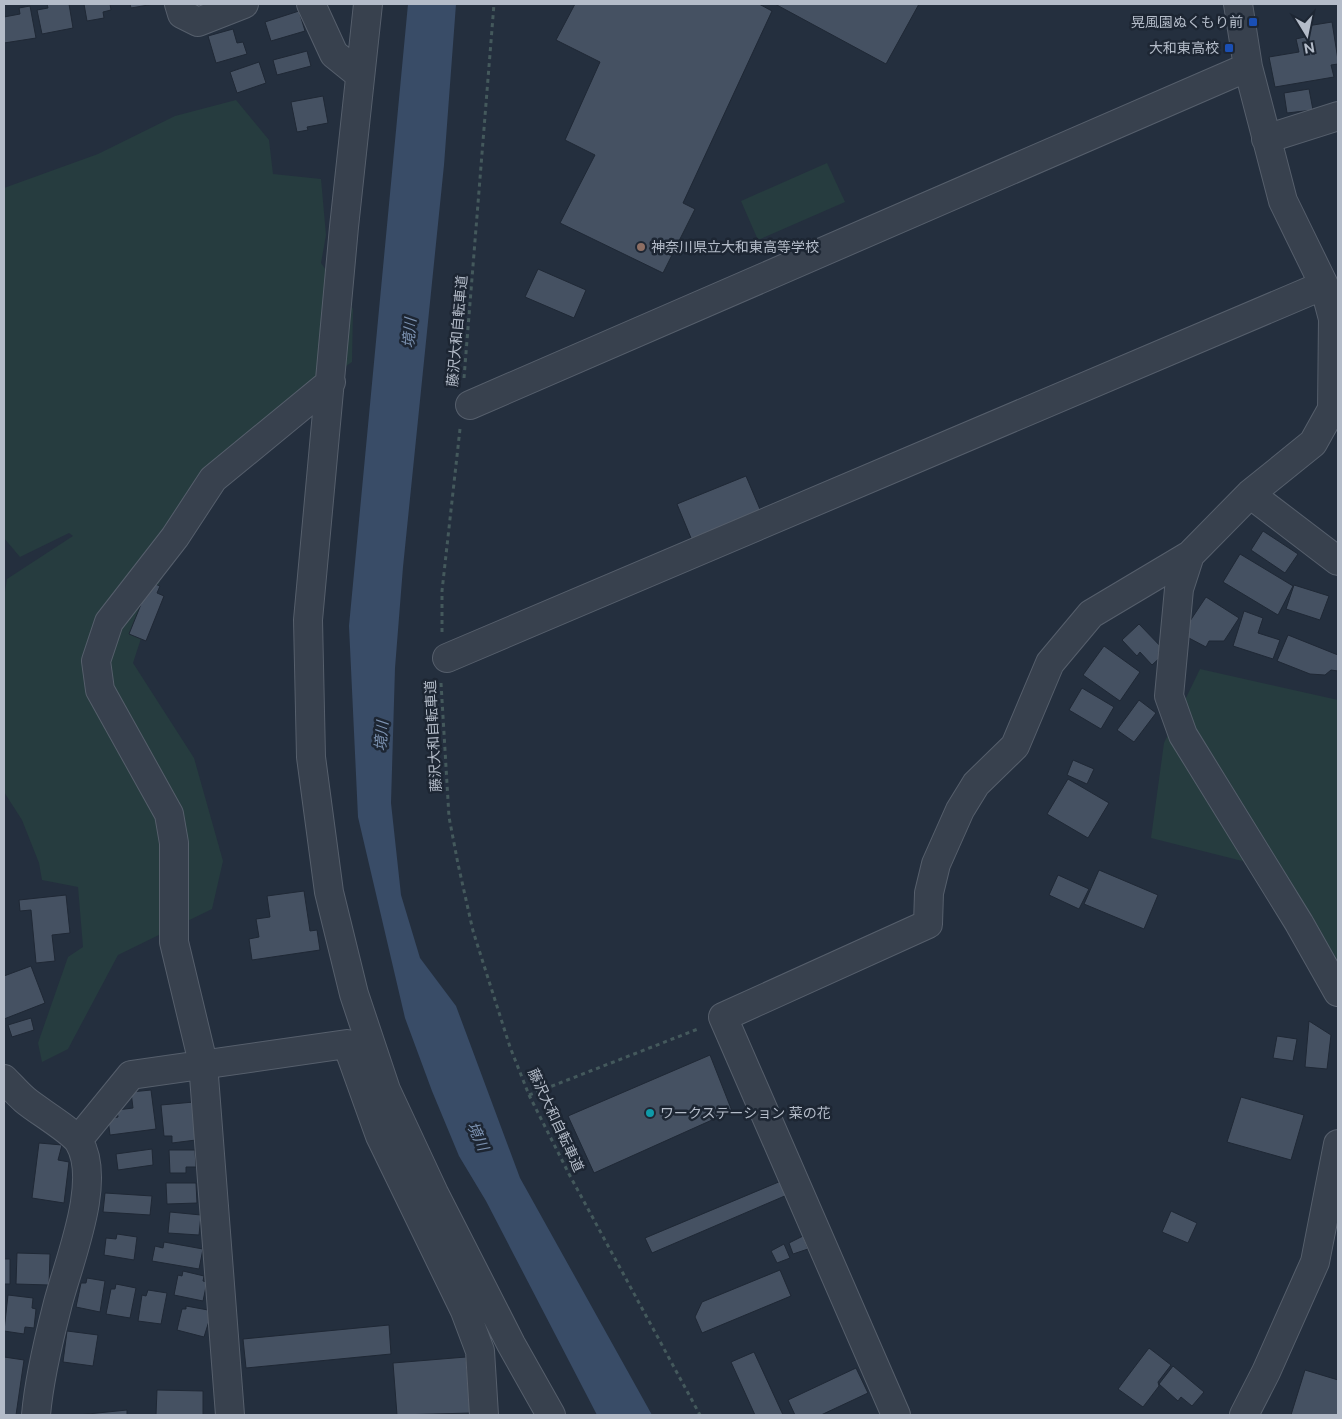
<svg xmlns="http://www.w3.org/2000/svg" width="1342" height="1419" font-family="'Public Sans','Noto Sans JP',sans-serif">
<rect width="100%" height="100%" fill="#242f3e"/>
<path fill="#263c3f" d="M236,100L269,140L273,174L321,179L326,235L321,263L353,309L352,362L265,421L165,565L133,663L194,758L223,861L212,909L118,955L68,1049L42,1062L38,1043L68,957L83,947L78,887L42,880L39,863L22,820L4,792V598L7,579L73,536L69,533L20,557L4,538V188L98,154L175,116Z
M827,163L845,202L758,240L741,201Z
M1200,669L1338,700V968L1278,870L1151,838L1164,743Z"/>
<path fill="#394c67" d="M408,4H456L444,165L403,567L395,668L391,803L401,895L420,958L456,1006L520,1178L652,1415H597L486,1201L459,1156L432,1091L405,1018L358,817L349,626Z"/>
<path fill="#455162" stroke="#1f2835" d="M47,4H69L73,28L42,34L37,10L48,8Z
M84,4H110L111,10L103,12L104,18L87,21Z
M130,4H154L131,8Z
M575,4H759L772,11L683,203L695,209L663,273L560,223L595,155L565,140L600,62L556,40Z
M775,4H919L886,64Z
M30,6L36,38L4,43V17L20,14L19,8Z
M299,11L305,31L271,41L265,22Z
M1332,22L1338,60V64L1331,65L1334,77L1275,87L1269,57L1299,52L1296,39L1309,36L1307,26Z
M233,29L237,43L243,42L247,54L216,63L208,36Z
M307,51L311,66L277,75L273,60Z
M259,62L266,83L237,93L230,72Z
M1309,89L1313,110L1287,113L1284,93Z
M323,96L328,123L307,127L308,130L297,132L291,102Z
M538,269L586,290L574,318L525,297Z
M746,476L762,514L693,543L677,504Z
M1263,531L1298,554L1285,573L1251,550Z
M1240,554L1293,586L1278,615L1223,582Z
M150,582L160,586L157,593L164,596L146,641L129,634Z
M1294,585L1329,596L1320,620L1286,609Z
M1206,597L1239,618L1224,641H1209L1206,647L1187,637L1188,624Z
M1244,611L1263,618L1258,633L1280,640L1273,659L1233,646Z
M1139,624L1166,652L1152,665L1140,652L1137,656L1122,640Z
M1288,635L1338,655V671L1331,670L1325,675L1310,674L1277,661Z
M1104,646L1140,672L1120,701L1083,675Z
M1082,688L1114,707L1101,729L1069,710Z
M1139,700L1156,713L1134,742L1117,730Z
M1073,760L1094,769L1087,784L1067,775Z
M1068,779L1109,803L1088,838L1047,814Z
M1099,870L1158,895L1144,929L1084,904Z
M1058,875L1089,889L1079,909L1049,895Z
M304,891L310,931L317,930L320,950L252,960L249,939L259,937L256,919L270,917L267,896Z
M66,895L70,933L52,935L55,961L36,963L31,910L20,911L19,900Z
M31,966L45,1003L4,1019V976Z
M31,1018L34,1030L12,1037L8,1025Z
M1309,1021L1331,1035L1327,1069L1305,1067Z
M1277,1036L1297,1039L1293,1061L1273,1058Z
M710,1055L732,1111L594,1173L568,1116Z
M151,1090L156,1129L110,1135L108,1119L118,1117L117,1110L133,1108L131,1092Z
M1241,1097L1304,1115L1291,1160L1227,1142Z
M194,1102L196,1140L172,1143V1136H164L161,1105Z
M39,1143L62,1145L58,1160L69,1162L64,1203L32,1198Z
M152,1149L153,1165L118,1170L116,1154Z
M169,1150H195L196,1167H186V1173H170Z
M781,1181L787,1195L652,1253L645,1238Z
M166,1183H196L197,1203L167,1204Z
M105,1193L152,1196L150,1215L103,1212Z
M1171,1211L1197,1223L1188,1243L1162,1232Z
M170,1212L201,1215L199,1235L168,1233Z
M117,1234L137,1237L134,1260L104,1255L106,1238L116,1239Z
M803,1236L808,1249L793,1254L789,1243Z
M164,1242L203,1249L199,1269L152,1261L155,1246L163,1248Z
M784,1244L790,1258L777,1263L771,1251Z
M17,1253L50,1254L49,1285L16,1284Z
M4,1259H10V1284H4Z
M780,1270L791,1296L702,1333L695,1317L702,1302Z
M183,1271L204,1276L203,1281L207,1282L203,1301L174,1295L178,1275L182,1276Z
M87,1278L105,1281L100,1312L76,1307L81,1283H86Z
M116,1284L136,1288L130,1318L106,1314L111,1289H115Z
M148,1290L167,1293L161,1324L138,1321L142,1295L146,1296Z
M8,1295L33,1298L32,1308L36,1309L34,1328L25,1327L24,1334L4,1331Z
M186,1306L208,1310L209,1321L204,1337L177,1330L182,1309H186Z
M389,1325L391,1354L246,1368L243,1339Z
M67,1331L98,1335L93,1366L63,1362Z
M1149,1348L1171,1365L1158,1382L1159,1386L1143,1407L1118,1389Z
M754,1352L783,1415H755L731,1362Z
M4,1357L24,1360L16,1415H4Z
M466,1357L471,1413L397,1415L393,1363Z
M1173,1366L1204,1392L1192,1406L1181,1397L1178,1401L1159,1384Z
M856,1368L868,1393L821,1415H795L788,1400Z
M1305,1370L1338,1380V1415H1291Z
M157,1390L203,1391V1415H156Z
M127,1410V1415H78Z"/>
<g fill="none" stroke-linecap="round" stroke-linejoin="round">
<g stroke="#565f6c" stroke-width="30">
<path id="minor" d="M179,4L182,14L198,22L244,4
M311,4L334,54L360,75
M368,4L344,227L308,620L311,757L329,892L354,994L386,1090L434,1193L511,1344L551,1415
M1266,139L1338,116
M470,405L1248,67
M1250,494L1338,561
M1190,555L1179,589L1169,696L1183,735L1299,923L1338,992
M447,658L1324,285
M4,1079C11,1086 18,1094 25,1100C38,1111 71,1130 79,1142C103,1182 67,1265 57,1307C48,1342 39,1380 36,1415
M78,1140L131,1075L347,1044L380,1136L465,1311L480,1351L484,1415
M230,1415L203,1063L174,942V843L169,814L100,690L96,661L109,622L175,537L213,479L331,382
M896,1415L723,1017L928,924L929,893L936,864L960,810L976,784L1015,746L1050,663L1091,614L1190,555L1250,494L1313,443L1332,409L1333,319L1324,285L1283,201L1248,67L1238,4
M1244,1415L1266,1372L1315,1262L1338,1144"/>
</g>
<path stroke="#44595c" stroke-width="3" stroke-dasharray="4 4" stroke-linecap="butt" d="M464,378L494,4
M442,632V591L460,429
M441,683L449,817L458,864L473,931L510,1047L529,1095L569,1174L700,1415
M529,1095L698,1029"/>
<use href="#minor" stroke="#38414e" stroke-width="28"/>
</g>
<g fill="#1a4fb4" stroke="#1d2633" stroke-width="2">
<rect x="1248" y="17" width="10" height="10" rx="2.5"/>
<rect x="1224" y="43" width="10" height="10" rx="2.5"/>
</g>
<circle fill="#8d6e63" stroke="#1d2633" stroke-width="2" cx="641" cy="247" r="5"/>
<circle fill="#0f9aa8" stroke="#1d2633" stroke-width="2" cx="650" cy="1113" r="5"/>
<g text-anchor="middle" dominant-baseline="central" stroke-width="5" stroke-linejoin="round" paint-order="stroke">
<g font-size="14" fill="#b4bcc9" stroke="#1d2633" text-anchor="end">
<text x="1243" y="22">晃風園ぬくもり前</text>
<text x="1219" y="48">大和東高校</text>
<text x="651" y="247" text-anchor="start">神奈川県立大和東高等学校</text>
<text x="660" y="1113" text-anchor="start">ワークステーション 菜の花</text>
</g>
<g font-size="14" fill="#b4bcc9" stroke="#1d2633">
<text transform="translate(457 331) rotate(-85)">藤沢大和自転車道</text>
<text transform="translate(433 736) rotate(-93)">藤沢大和自転車道</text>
<text transform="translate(556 1120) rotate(65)">藤沢大和自転車道</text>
</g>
<g font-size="15" font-style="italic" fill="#7c92b1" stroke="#1d2633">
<text transform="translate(409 333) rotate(-85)">境川</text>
<text transform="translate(381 736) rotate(-85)">境川</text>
<text transform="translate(478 1136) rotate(65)">境川</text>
</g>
</g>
<rect width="1342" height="1419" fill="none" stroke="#b4bcc9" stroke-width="10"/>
<g transform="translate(1307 35) rotate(170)" stroke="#1d2633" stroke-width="4" paint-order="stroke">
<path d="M0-4L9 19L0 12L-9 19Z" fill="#b4bcc9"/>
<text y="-8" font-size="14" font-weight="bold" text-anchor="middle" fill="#b4bcc9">N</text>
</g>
</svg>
